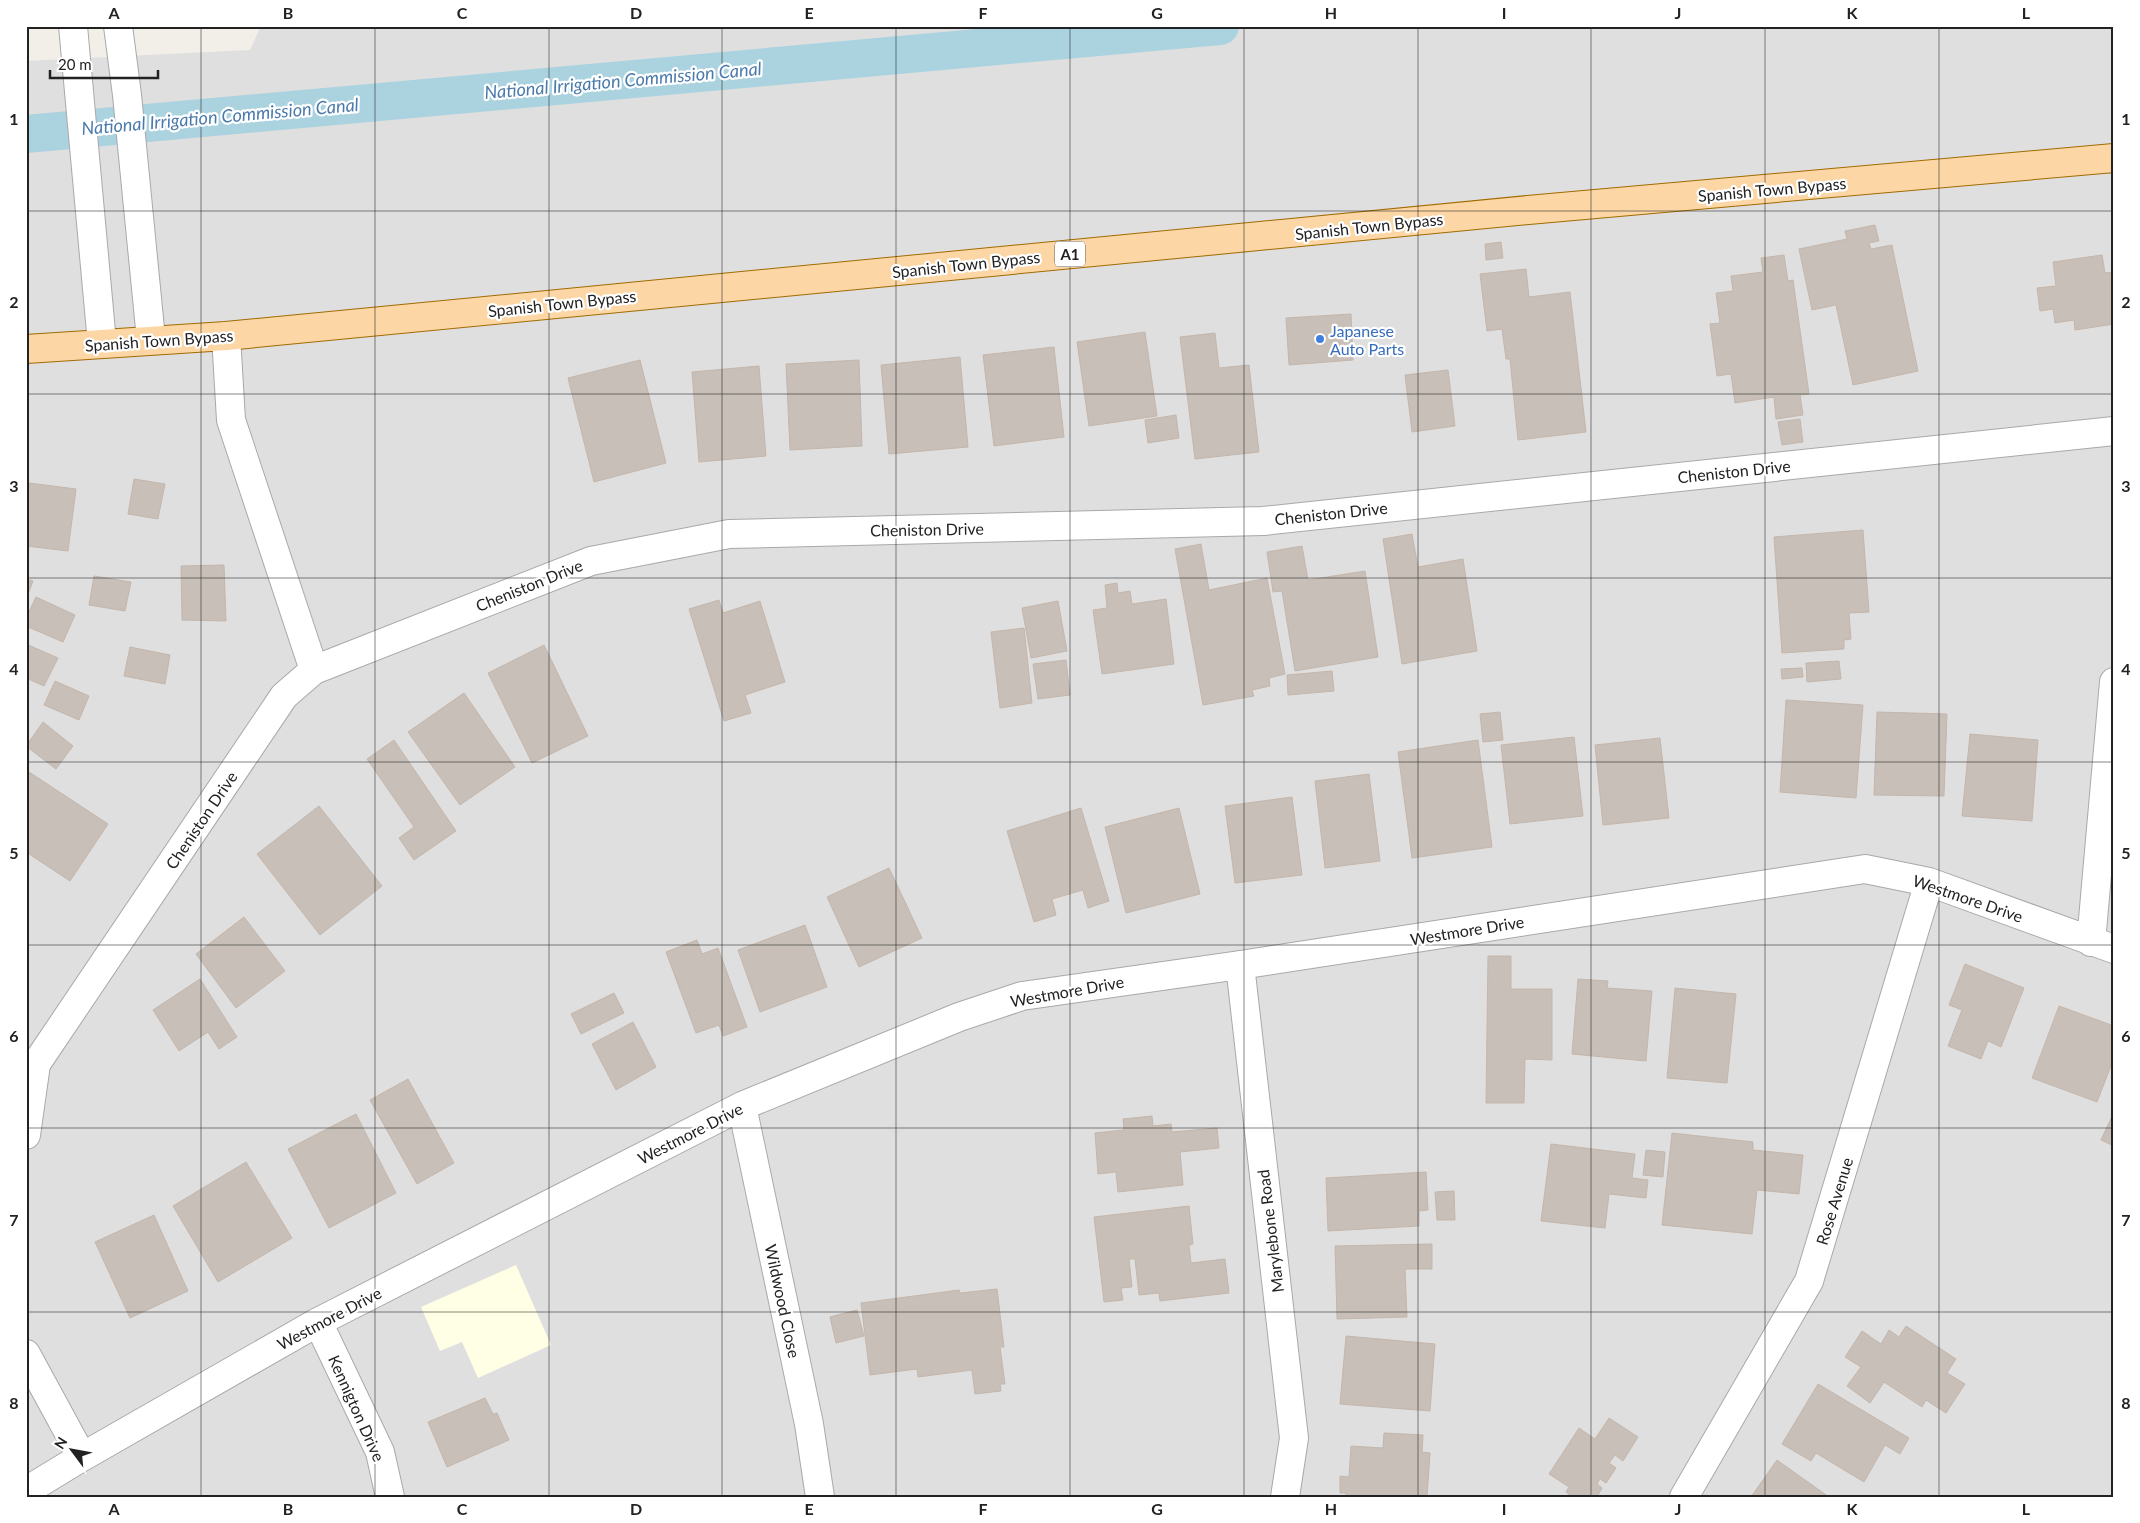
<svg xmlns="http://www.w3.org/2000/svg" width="2140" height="1523" font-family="Lato,sans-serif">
<rect width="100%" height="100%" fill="#f2efe9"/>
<path fill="#e0dfdf" d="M261,26H2114V1497H26V61L250,50Z"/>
<path fill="#ffffe5" d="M516,1265L551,1345L478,1378L462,1342L440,1351L421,1307Z"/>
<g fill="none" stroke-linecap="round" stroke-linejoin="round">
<path stroke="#aad3df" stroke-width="38" d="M26,134L1220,26"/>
</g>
<path fill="#c7bfb8" stroke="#c4b6ab" d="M1875,225L1879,241L1869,243L1871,249L1892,245L1918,371L1853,385L1836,305L1812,310L1799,249L1847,239L1845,231Z
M1501,242L1503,258L1486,260L1485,244Z
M1784,255L1788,281L1793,280L1809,394L1800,395L1803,415L1776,419L1774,397L1735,403L1731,374L1717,376L1710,324L1720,323L1716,293L1733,291L1731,276L1763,272L1761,258Z
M2102,255L2105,273L2114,272V324L2075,330L2074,320L2055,323L2053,309L2040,311L2037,288L2056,286L2053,262Z
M1526,269L1529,297L1570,292L1586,432L1518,440L1510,359H1506L1502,329L1487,331L1480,274Z
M1351,314L1353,360L1289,365L1286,318Z
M1145,332L1157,416L1089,426L1077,342Z
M1215,333L1219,368L1249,365L1259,452L1195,459L1180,337Z
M1054,347L1064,437L994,446L983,355Z
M960,357L968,447L889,454L881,365Z
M640,360L666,463L594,482L568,378Z
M859,360L862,446L790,450L786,364Z
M759,366L766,456L699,462L692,372Z
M1448,370L1455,426L1412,432L1405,375Z
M1176,415L1179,438L1148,443L1145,420Z
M1800,419L1803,442L1782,445L1778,422Z
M134,479L165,484L158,519L128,514Z
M29,483L76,489L68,551L26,546V507Z
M1863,530L1869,612L1849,613L1851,639L1844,640V649L1782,653L1774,537Z
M1412,534L1418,567L1463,559L1477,651L1402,664L1383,539Z
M1201,544L1209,590L1267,578L1285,674L1269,678L1270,686L1252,690L1254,696L1203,705L1175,549Z
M1302,546L1308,580L1365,571L1378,657L1295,671L1282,591L1273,592L1267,552Z
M224,565L226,621L182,620L181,566Z
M94,576L131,582L125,611L89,605Z
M26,579L33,581L26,599Z
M1117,583L1118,593L1130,591L1132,604L1166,599L1174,664L1102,674L1093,610L1107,608L1105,585Z
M36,597L75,615L63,642L26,626V618Z
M719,600L723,613L760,601L785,682L745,695L751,713L724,721L689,609Z
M1058,601L1067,651L1031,658L1022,608Z
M1024,628L1032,703L1000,708L991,632Z
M26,644L58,658L44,686L26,678Z
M544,645L588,736L532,763L488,673Z
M130,647L170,655L165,684L124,676Z
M1066,660L1070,695L1038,699L1033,664Z
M1839,661L1841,679L1807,682L1806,663Z
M1802,668L1803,677L1782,679L1781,669Z
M1332,671L1334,691L1288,695L1287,675Z
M55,681L89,696L79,720L44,705Z
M464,693L515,767L460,805L408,732Z
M1786,700L1863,705L1856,798L1780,792Z
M1500,712L1503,740L1483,742L1480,714Z
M1877,712L1947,714L1944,796L1874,795Z
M43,722L73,746L56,769L26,746Z
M1970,734L2038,740L2032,821L1962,816Z
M1574,737L1583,816L1510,824L1501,745Z
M1660,738L1669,818L1603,825L1595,745Z
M394,740L456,831L414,860L399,838L414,827L367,759Z
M1478,740L1492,847L1412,858L1398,752Z
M26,770L108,824L70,881L26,852Z
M1369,774L1380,861L1325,868L1315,781Z
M1292,797L1302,875L1235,883L1225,806Z
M319,806L382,886L320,935L257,854Z
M1081,808L1109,901L1088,908L1083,890L1052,899L1056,915L1034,922L1007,831Z
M1179,808L1200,894L1126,913L1105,827Z
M889,868L922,938L859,967L827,897Z
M244,917L285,971L236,1008L196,954Z
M805,925L827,987L760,1012L738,950Z
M697,940L702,954L718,948L747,1027L723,1036L719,1025L696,1033L666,952Z
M1488,956H1511V989H1552V1060L1525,1059L1524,1103H1486Z
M1965,964L2024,988L2001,1047L1988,1041L1981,1059L1948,1046L1962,1010L1949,1005Z
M200,979L237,1037L219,1049L208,1032L179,1051L153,1010Z
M1578,979L1608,981L1607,988L1652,991L1646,1061L1572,1054Z
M1675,988L1736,994L1727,1083L1667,1078Z
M614,993L624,1013L581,1034L571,1014Z
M2059,1006L2114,1026V1058L2097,1102L2032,1078Z
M633,1022L656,1067L616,1090L592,1044Z
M408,1079L454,1163L417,1184L370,1100Z
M2114,1112V1146L2101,1140Z
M356,1114L396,1193L329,1228L288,1149Z
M1152,1116L1153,1126L1171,1124L1172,1132L1217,1128L1219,1148L1180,1152L1183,1185L1118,1192L1116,1172L1098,1174L1095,1133L1124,1130L1123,1119Z
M1672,1133L1753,1142V1150L1803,1155L1799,1194L1757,1190L1752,1234L1662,1225Z
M1551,1144L1635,1154L1632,1178L1648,1180L1646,1198L1609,1194L1605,1228L1541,1221Z
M1646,1150L1665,1152L1663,1177L1643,1175Z
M246,1162L292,1238L218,1282L173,1206Z
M1426,1172L1428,1210L1419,1211V1226L1328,1231L1326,1178Z
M1454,1191L1455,1220H1437L1435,1192Z
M1189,1206L1193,1244L1189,1245L1191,1263L1225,1259L1229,1293L1160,1301L1159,1293L1139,1295L1135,1259H1129L1132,1287L1121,1288L1123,1300L1104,1302L1094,1217Z
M154,1215L188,1291L130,1318L95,1242Z
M1432,1244V1269H1405L1407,1317L1337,1319L1335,1246Z
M997,1289L1004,1347H1000L1005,1384H1000L1001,1391L975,1394L972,1370L918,1377L917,1369L870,1375L861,1303L959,1290L960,1293Z
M857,1310L864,1336L836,1343L830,1317Z
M1906,1326L1956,1359L1947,1373L1965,1384L1946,1413L1926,1400L1922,1407L1884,1382L1870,1403L1847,1386L1861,1367L1845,1357L1862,1331L1881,1344L1889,1330L1899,1337Z
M1346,1336L1435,1344L1430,1411L1340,1404Z
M1818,1384L1909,1438L1900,1454L1885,1445L1864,1482L1816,1453L1811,1461L1782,1444Z
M485,1398L493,1414L497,1413L509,1440L447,1467L428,1422Z
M1609,1418L1638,1437L1623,1461L1615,1455L1609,1463L1616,1468L1606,1483L1600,1479L1597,1484L1602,1488L1597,1497H1573L1566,1492L1569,1487L1549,1474L1579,1428L1595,1439Z
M1384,1433L1423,1435L1422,1452L1430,1453L1427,1497H1346V1493H1340V1476L1349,1477L1351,1446L1383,1448Z
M1777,1460L1829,1497H1751Z"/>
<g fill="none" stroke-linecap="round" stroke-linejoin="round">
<g stroke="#a9a9a9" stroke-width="30">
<path id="minor" d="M73,26L102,343
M118,26L127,95L151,339
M226,336L231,420L314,670
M2091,942L2114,682
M1240,965L1294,1438L1285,1497
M742,1106L809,1424L820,1497
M26,1135L36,1064L284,696L314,670L591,561L729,534L1263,521L2114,431
M318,1322L380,1452L390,1497
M26,1354L82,1457
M26,1491L82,1457L318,1322L742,1106L959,1017L1022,996L1240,965L1865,869L1929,882L2114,949
M1684,1497L1809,1281L1929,882"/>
</g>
<g stroke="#a06b00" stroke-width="30">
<path id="primary" d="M26,349L226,336L1528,210L2114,158"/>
</g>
<use href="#minor" stroke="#fff" stroke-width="28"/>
<use href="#primary" stroke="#fcd6a4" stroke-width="28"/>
</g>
<path fill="none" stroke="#222" stroke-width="1" stroke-opacity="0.55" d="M201,26V1497M375,26V1497M549,26V1497M722,26V1497M896,26V1497M1070,26V1497M1244,26V1497M1418,26V1497M1591,26V1497M1765,26V1497M1939,26V1497M26,211H2114M26,394H2114M26,578H2114M26,762H2114M26,945H2114M26,1128H2114M26,1312H2114"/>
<circle fill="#3f7fe0" stroke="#fff" stroke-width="2" cx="1320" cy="339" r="5"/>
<g text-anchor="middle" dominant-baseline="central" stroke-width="4.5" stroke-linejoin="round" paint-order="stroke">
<rect fill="#fff" stroke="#646464" stroke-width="1" x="1055" y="241.5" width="30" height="25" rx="4"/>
<g font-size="15" font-weight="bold" fill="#222">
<text x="1070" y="254">A1</text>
</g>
<g font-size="16" fill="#222" stroke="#fff">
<text transform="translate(1772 189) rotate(-5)">Spanish Town Bypass</text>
<text transform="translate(1369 226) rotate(-6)">Spanish Town Bypass</text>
<text transform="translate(966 264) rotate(-6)">Spanish Town Bypass</text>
<text transform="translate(562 303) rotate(-6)">Spanish Town Bypass</text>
<text transform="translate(159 340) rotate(-4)">Spanish Town Bypass</text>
<text transform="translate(1734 471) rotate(-6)">Cheniston Drive</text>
<text transform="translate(1331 513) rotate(-6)">Cheniston Drive</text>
<text transform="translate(927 529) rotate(-1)">Cheniston Drive</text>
<text transform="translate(529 585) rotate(-22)">Cheniston Drive</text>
<text transform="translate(201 820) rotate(-56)">Cheniston Drive</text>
<text transform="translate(1968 898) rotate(19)">Westmore Drive</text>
<text transform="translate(1467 930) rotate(-9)">Westmore Drive</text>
<text transform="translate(1067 991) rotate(-10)">Westmore Drive</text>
<text transform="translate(690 1133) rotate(-27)">Westmore Drive</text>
<text transform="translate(1834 1201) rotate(-73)">Rose Avenue</text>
<text transform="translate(1270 1231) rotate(-97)">Marylebone Road</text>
<text transform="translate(783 1301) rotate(78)">Wildwood Close</text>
<text transform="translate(329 1318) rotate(-28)">Westmore Drive</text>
<text transform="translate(357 1408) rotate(66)">Kennigton Drive</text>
</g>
<g font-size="16" fill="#366cbe" stroke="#fff" text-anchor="start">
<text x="1330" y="330">Japanese<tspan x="1330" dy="18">Auto Parts</tspan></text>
</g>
<g font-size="18" font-style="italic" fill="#4a7aab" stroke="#fff">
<text transform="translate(623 80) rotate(-5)">National Irrigation Commission Canal</text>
<text transform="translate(220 116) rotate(-5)">National Irrigation Commission Canal</text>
</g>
</g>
<rect width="2140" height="1523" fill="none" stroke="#ffffff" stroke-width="55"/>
<g transform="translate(72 1450) rotate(302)" stroke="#ffffff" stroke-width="4" paint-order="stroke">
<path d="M0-4L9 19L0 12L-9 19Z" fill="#222222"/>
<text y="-8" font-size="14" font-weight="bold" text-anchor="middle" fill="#222222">N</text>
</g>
<path d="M50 70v8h108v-8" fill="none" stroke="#222222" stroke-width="2.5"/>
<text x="58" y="70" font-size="15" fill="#222222" stroke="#ffffff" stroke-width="4" paint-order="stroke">20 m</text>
<rect x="28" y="28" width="2084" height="1468" fill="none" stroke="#222" stroke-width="2"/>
<g font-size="16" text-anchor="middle" font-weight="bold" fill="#222">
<text x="114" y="19">A</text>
<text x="288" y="19">B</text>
<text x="462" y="19">C</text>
<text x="636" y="19">D</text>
<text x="809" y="19">E</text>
<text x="983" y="19">F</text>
<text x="1157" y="19">G</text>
<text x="1331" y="19">H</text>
<text x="1504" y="19">I</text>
<text x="1678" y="19">J</text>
<text x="1852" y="19">K</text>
<text x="2026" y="19">L</text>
<text x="14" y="125">1</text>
<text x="2126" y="125">1</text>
<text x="14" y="308">2</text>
<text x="2126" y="308">2</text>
<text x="14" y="492">3</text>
<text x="2126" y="492">3</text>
<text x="14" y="675">4</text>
<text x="2126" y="675">4</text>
<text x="14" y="859">5</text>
<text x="2126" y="859">5</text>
<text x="14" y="1042">6</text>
<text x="2126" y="1042">6</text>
<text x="14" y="1226">7</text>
<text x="2126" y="1226">7</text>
<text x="14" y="1409">8</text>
<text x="2126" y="1409">8</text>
<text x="114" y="1515">A</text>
<text x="288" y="1515">B</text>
<text x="462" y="1515">C</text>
<text x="636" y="1515">D</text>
<text x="809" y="1515">E</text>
<text x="983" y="1515">F</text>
<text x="1157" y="1515">G</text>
<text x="1331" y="1515">H</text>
<text x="1504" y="1515">I</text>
<text x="1678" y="1515">J</text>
<text x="1852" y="1515">K</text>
<text x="2026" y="1515">L</text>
</g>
</svg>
